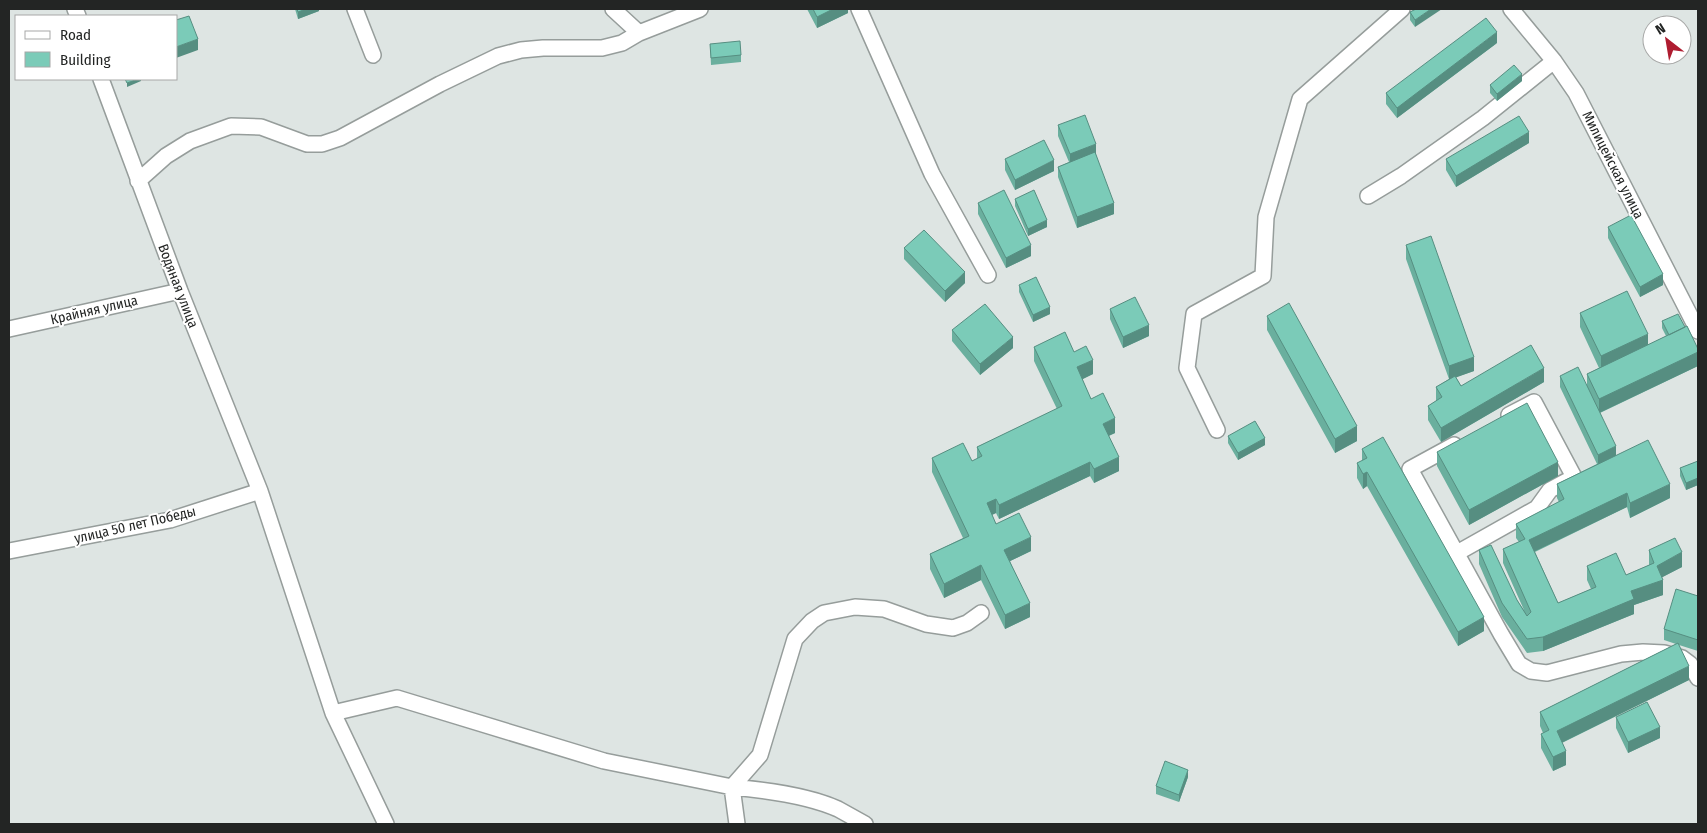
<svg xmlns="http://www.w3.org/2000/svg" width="1707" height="833" font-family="'Fira Sans Condensed',sans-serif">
<rect width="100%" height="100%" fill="#dee5e3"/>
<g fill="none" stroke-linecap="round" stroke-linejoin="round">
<g stroke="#969d9b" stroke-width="18">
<path id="minor" d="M75,9L78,16
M355,9L373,55
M613,9L639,33
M859,9L932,174L988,275
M1511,9L1554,61L1576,93L1698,331
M101,79L180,291L260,491L333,713L386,824
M138,181L166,156L190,141L231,126L261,127L307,144H322L340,138L440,84L498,56L521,50L543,48H602L622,43L639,33L700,9
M1368,196L1401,176L1483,118L1554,61
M9,329L180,291
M1217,430L1187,368L1194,314L1263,276L1266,217L1300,99L1402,9
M1454,445L1410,469L1501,634L1519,664L1531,671L1547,673L1621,654L1643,652L1664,653L1682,658L1690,664L1698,678
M9,551L170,520L260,491
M1457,553L1537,508L1550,490L1574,477L1534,402L1509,415
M333,713L397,698L604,761L732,787L737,824
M732,787L760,755L795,639L812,621L824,613L855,607L884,609L926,624L953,628L967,623L981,613
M732,787C765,790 807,795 838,809C847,814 856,819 865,824"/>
</g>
<use href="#minor" stroke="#fff" stroke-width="15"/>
</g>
<path fill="#6aaf9e" d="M295,9H319V11L298,19Z
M807,9H848V13L817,28Z
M1416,9L1415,27L1410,20V12Z
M1497,43L1397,118L1386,104V93Z
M710,44L741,55V62L711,65Z
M1522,81L1497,101L1490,93V85Z
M1058,125L1096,155L1114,214L1077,228L1058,177V167L1069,162L1058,136Z
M1529,143L1456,187L1446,170V159Z
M1005,159L1054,171L1015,190L1005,170Z
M1015,199L1047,227L1028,236L1015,206Z
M978,203L1031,256L1006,268L978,214Z
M1608,227L1663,285L1640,297L1608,238Z
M1406,245L1474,371L1456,377L1461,386L1544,382L1441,442L1428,420V406L1436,401V387L1449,379L1406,259Z
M904,248L965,283L945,302L904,259Z
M1019,285L1050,314L1033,322L1019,292Z
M1110,309L1149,336L1123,348L1110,319Z
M1580,313L1648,345L1666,336L1662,328V321L1685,327L1698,349V366L1600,413L1616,455L1670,498L1630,518L1627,507L1535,552L1558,603L1591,589L1587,580V566L1626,575L1649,565V550L1682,567L1662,577L1663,595L1634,605V614L1543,651L1527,653L1502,617L1479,564V550L1517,600L1524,610L1503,563V549L1519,542L1516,538V524L1559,502L1557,498V484L1597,464L1560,387V376L1587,385V374L1599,368L1580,327Z
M1267,316L1357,441L1335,453L1267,330Z
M952,330L1013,348L980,375L952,341Z
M1034,347L1074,352L1093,374L1082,379L1091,399L1115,433L1109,436L1119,471L1094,483L1090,476L999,519L996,513L992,515L996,524L1031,551L1010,561L1030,617L1005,629L981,580L944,598L930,569V554L963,538L932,472V458L972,461L977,459V447L1057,409L1034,361Z
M1228,436L1265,445L1238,460L1228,443Z
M1362,449L1484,631L1458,646L1367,486L1363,489L1357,478V463L1362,461Z
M1437,452L1558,476L1469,525L1437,466Z
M1698,461V485L1686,490L1680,476V468Z
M1698,596V651L1679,645L1689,680L1562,743L1566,765L1553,771L1541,748V734L1543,733L1540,726V712L1676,644L1664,640V629Z
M1616,717L1660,738L1628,753L1616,728Z
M1188,777L1179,802L1156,794V786Z"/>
<path fill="#568e81" d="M306,9H319V11L298,19V12Z
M833,9H848V13L817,28V17Z
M1431,9H1442L1415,27V20Z
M1497,32V43L1397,118V108Z
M198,39V50L176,58V47Z
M1522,74V81L1497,101V94Z
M138,79H141V81L127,87V83Z
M1529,132V143L1456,187V176Z
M1096,144V155L1070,165V154Z
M1054,160V171L1015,190V180Z
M1114,203V214L1077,228V217Z
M1047,220V227L1028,236V229Z
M1031,245V256L1006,268V258Z
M965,272V283L945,302V291Z
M1663,274V285L1640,297V287Z
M1050,307V314L1033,322V315Z
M1149,325V336L1123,348V337Z
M1648,334V348L1601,370V356Z
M1013,337V348L980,375V364Z
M1698,352V366L1599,413V399Z
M1474,357V371L1449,380V366Z
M1093,360V374L1077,382V367Z
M1544,368V382L1441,442V428Z
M1115,418V433L1103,438V424Z
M1357,426V441L1335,453V439Z
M1265,438V445L1238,460V453Z
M1616,446V457L1598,466V455Z
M1119,457V471L1094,483V469Z
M1090,462V476L999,519V505Z
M1558,462V476L1469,525V510Z
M1367,472V486L1363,489V474Z
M1698,478V485L1686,490V483Z
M1670,484V498L1630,518V503Z
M1627,493V507L1529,554V540Z
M996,499V513L987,517V503Z
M1031,537V551L1004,564V550Z
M1682,552V567L1657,580V566Z
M981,565V580L944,598V584Z
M1663,580V595L1634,605V614L1543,651V637L1631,591Z
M1030,603V617L1005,629V615Z
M1484,617V631L1458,646V632Z
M1689,666V680L1557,745V731Z
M1660,727V738L1628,753V742Z
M1566,751V765L1553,771V757Z
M1188,770V777L1179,802V795Z"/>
<path fill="#7bcbb8" stroke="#568e81" d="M297,9H306L298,12Z
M813,9H833L817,17Z
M1416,9H1431L1415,20L1410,12Z
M189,16L198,39L176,47V20Z
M1486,18L1497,32L1397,108L1386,93Z
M740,41L741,55L711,58L710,44Z
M1514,65L1522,74L1497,94L1490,85Z
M125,79H138L127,83Z
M1085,115L1096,144L1070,154L1058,125Z
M1519,116L1529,132L1456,176L1446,159Z
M1044,140L1054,160L1015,180L1005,159Z
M1095,152L1114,203L1077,217L1058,167Z
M1004,190L1031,245L1006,258L978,203Z
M1034,190L1047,220L1028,229L1015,199Z
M1631,215L1663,274L1640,287L1608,227Z
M924,230L965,272L945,291L904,248Z
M1431,236L1474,357L1449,366L1406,245Z
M1036,277L1050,307L1033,315L1019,285Z
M1627,291L1648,334L1601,356L1580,313Z
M1135,297L1149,325L1123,337L1110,309Z
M1289,303L1357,426L1335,439L1267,316Z
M985,304L1013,337L980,364L952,330Z
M1678,314L1685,327L1669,335L1662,321Z
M1687,326L1698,349V352L1599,399L1587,374Z
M1065,332L1074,352L1086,346L1093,360L1077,367L1091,399L1103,393L1115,418L1103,424L1119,457L1094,469L1090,462L999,505L996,499L987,503L996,524L1019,513L1031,537L1004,550L1030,603L1005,615L981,565L944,584L930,554L969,536L932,458L963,443L972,461L982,456L977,447L1062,406L1034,347Z
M1531,345L1544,368L1441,428L1428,406L1442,397L1436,387L1455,376L1461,386Z
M1578,367L1616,446L1598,455L1560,376Z
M1527,403L1558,462L1469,510L1437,452Z
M1255,421L1265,438L1238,453L1228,436Z
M1383,437L1484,617L1458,632L1367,472L1363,474L1357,463L1367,458L1362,449Z
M1648,440L1670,484L1630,503L1627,493L1529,540L1558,603L1596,587L1587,566L1616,553L1626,575L1654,563L1649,550L1675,538L1682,552L1657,566L1663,580L1631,591L1634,599L1543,637L1527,639L1502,603L1479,550L1491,545L1517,600L1527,616L1531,612L1503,549L1525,539L1516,524L1564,499L1557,484Z
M1698,461V478L1686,483L1680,468Z
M1676,589L1698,596V640L1664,629Z
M1678,643L1689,666L1557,731L1566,751L1553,757L1541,734L1549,730L1540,712Z
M1647,702L1660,727L1628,742L1616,717Z
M1165,761L1188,770L1179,795L1156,786Z"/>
<g text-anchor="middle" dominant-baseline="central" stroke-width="4" stroke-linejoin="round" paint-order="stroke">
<g font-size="14" fill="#232524" stroke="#fff">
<text transform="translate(1613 165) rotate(63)">Милицейская улица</text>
<text transform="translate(178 286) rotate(69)">Водяная улица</text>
<text transform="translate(94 310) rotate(-13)">Крайняя улица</text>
<text transform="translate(135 525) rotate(-13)">улица 50 лет Победы</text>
</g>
</g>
<rect width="1707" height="833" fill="none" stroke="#232524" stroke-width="20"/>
<rect x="15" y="15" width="162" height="65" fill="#ffffff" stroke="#a7a8a7"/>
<rect x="25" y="31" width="25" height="8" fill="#ffffff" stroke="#a7a8a7"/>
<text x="60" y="40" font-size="15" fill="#232524">Road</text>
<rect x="25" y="52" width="25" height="15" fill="#7bcbb8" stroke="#a7a8a7"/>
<text x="60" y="65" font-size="15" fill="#232524">Building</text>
<g transform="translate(1667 40) rotate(329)"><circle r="24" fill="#ffffff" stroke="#a7a8a7"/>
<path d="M0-4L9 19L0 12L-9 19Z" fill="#af1c30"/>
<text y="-8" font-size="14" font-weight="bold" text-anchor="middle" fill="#232524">N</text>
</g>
</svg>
